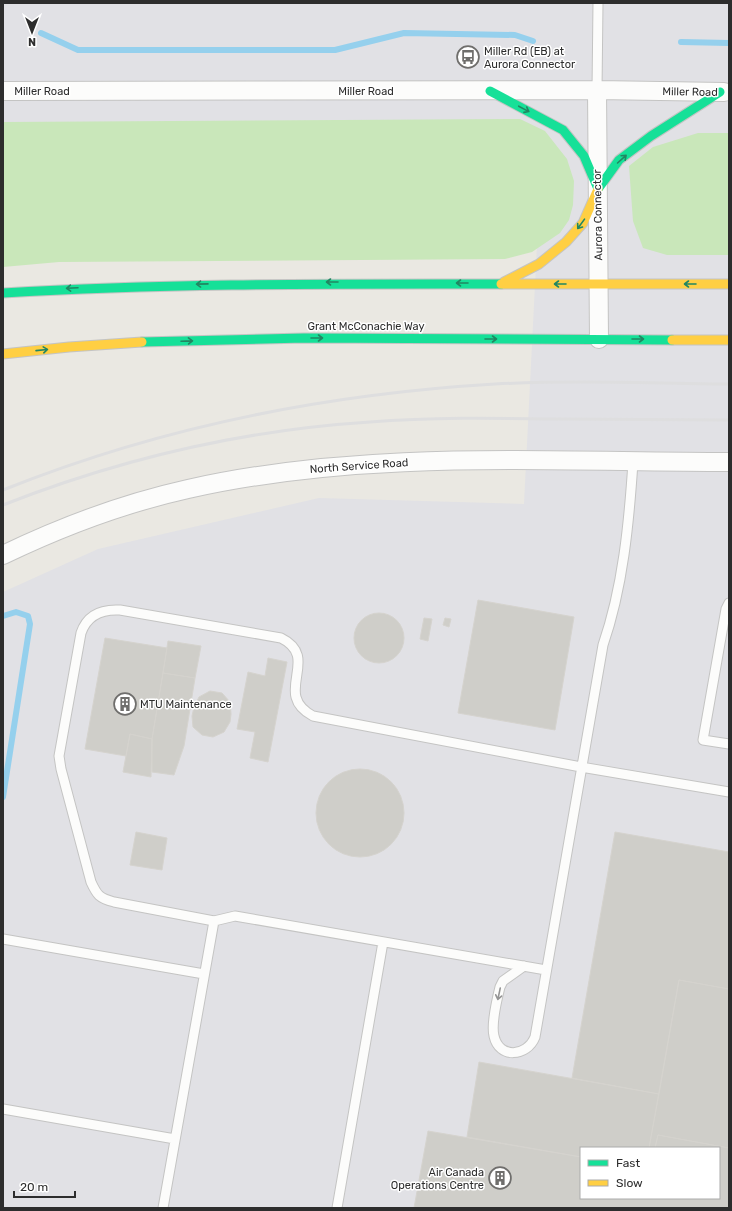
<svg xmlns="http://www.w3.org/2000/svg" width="732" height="1211" font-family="Rubik,sans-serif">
<rect width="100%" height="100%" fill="#eae8e2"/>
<path fill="#e1e1e5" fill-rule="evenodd" d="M3,3H729V1208H3V592L98,549L319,498L524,504L541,165H3ZM581,1148H719V1198H581Z"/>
<path fill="#c9e7ba" d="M520,119L545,131L567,159L574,181L573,205L569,220L560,233L532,252L505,259L59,262L3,267V122Z
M698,133H729V255H667L643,248L633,221L629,166L653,147Z"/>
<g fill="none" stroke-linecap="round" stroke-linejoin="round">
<path stroke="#95d0ed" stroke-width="6" d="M41,33L78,50H335L404,33L515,35L533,41
M681,42L729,43
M3,616L16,612L28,616L30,624L3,797"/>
</g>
<path fill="#cfcec9" stroke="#d5d3ce" d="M478,600L574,617L555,730L458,713Z
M354 638a25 25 0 1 1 50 0a25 25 0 1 1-50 0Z
M424,618L432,619L428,641L420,639Z
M445,618L451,619L449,627L443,625Z
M105,638L167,648L152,739L130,734L126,756L85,749Z
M168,641L201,646L195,678L163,673Z
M268,658L287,662L268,762L250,758L255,732L237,729L248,672L265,676Z
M163,673L195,678L184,746L174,775L152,772V739Z
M210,691L222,693L230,702L231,714L230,722L224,732L213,737L202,735L193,727L192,716L194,707L199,697Z
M130,734L152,739L151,777L123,772Z
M316 813a44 44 0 1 1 88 0a44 44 0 1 1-88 0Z
M136,832L167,838L162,870L130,865Z
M615,832L729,852V989L679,980L659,1094L572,1078Z
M679,980L729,989V1148L658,1135L655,1148H649Z
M479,1062L659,1094L649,1148H581V1157L467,1137Z
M428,1131L581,1157V1198H719V1148H655L658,1135L729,1148V1208H414Z"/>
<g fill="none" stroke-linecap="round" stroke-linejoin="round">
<g stroke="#c4c4c3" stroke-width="11">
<path id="lane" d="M597,90L598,3
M729,603L726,609L703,740L729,744
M3,939L204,974
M524,966L503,981L500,987C497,999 491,1024 494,1036C499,1059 527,1057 535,1037L603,645C623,587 629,523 633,462
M546,970L235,916L214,921L114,902C99,898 97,895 91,882L61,769L59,756L81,633C87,615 102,609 120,610L281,638C322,658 271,694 313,716L581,767L729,792
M3,1109L175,1139
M163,1208L214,921
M337,1208L383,942"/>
</g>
<g stroke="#c4c4c3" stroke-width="20">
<path id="street" d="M597,90L599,339
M3,91L597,90L724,92
M3,555C61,527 125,503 188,489C365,449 549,462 729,462"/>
</g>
<g stroke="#c4c4c3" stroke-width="11">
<path id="fast" d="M490,91L563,130L584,156L598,189
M598,189L619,160L651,136L720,92
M3,293C169,283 335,284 501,284
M142,342L304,338L672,340"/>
</g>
<g stroke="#c4c4c3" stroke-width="11">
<path id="slow" d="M504,282L539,264L566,242L583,223L598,189
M501,284H729
M672,340H729
M3,354L69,347L142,342"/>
</g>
<use href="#lane" stroke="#fcfcfb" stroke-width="9"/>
<use href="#street" stroke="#fcfcfb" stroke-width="18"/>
<use href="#fast" stroke="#16e098" stroke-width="9"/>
<use href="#slow" stroke="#ffcf43" stroke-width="9"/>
<path stroke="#dededf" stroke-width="3" d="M3,490C160,427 326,394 495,384C573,380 651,383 729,384
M3,505C120,459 244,430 370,422C431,417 493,418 555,419C613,419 671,420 729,420"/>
</g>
<defs><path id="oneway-shaft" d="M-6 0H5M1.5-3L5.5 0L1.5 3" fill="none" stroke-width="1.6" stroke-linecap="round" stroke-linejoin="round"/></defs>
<g stroke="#228662">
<use href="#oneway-shaft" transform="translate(524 109) rotate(28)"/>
<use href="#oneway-shaft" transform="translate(622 159) rotate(-42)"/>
<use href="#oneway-shaft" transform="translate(581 224) rotate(126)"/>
<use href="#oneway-shaft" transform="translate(332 282) rotate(-180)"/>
<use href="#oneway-shaft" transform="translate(462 283) rotate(-180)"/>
<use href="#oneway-shaft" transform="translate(202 284) rotate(179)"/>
<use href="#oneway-shaft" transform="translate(560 284) rotate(180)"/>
<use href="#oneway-shaft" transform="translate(690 284) rotate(-180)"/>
<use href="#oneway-shaft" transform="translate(72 288) rotate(177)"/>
<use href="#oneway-shaft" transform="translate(317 338)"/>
<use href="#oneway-shaft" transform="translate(491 339)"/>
<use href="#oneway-shaft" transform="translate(638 339)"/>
<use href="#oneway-shaft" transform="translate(187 341) rotate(-2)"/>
<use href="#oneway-shaft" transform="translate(42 350) rotate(-6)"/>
</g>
<use stroke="#949494" href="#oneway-shaft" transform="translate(499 994) rotate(102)"/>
<defs>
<g id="bus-ring" transform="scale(1.15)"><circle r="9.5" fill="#fff" stroke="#6f6e6c" stroke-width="1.5"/><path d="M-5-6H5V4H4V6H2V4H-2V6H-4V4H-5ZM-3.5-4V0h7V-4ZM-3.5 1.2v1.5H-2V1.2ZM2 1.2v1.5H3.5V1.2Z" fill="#6f6e6c"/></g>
<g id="building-ring" transform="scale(1.15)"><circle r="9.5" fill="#fff" stroke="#6f6e6c" stroke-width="1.5"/><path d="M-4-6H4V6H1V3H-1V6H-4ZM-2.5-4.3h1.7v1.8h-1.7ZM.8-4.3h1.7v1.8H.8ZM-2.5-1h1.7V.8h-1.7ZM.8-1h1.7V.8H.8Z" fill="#6f6e6c"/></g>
</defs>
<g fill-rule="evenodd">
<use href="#bus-ring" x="468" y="57"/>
<use href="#building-ring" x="125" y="704"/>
<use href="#building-ring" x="500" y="1178"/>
</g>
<g text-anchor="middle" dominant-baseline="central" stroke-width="3" stroke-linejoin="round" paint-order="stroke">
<g font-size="11" fill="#2d2d2d" stroke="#fff" text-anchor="start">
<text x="484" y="51">Miller Rd (EB) at<tspan x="484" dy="13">Aurora Connector</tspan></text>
<text x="140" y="704">MTU Maintenance</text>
<text x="484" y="1172" text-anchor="end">Air Canada<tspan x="484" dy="13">Operations Centre</tspan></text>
</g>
<g font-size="11" fill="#2d2d2d" stroke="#fff">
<text x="42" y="91">Miller Road</text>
<text x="366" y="91">Miller Road</text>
<text transform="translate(690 92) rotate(1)">Miller Road</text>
<text transform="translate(598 215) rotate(-91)">Aurora Connector</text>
<text x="366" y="326">Grant McConachie Way</text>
<text transform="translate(359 466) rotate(-4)">North Service Road</text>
</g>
</g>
<rect width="732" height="1211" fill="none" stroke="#2d2d2d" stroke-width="8"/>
<rect x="580" y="1147" width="140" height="52" fill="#ffffff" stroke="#ababab"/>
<rect x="588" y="1160" width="20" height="6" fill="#16e098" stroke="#ababab"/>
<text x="616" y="1167" font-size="12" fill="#2d2d2d">Fast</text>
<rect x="588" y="1180" width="20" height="6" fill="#ffcf43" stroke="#ababab"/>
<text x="616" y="1187" font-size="12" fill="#2d2d2d">Slow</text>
<g transform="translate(32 32) rotate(180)" stroke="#ffffff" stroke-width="3" paint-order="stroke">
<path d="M0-3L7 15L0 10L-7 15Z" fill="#2d2d2d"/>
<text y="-6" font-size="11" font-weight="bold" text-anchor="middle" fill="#2d2d2d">N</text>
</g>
<path d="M14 1191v6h61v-6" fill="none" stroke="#2d2d2d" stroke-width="2"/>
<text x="20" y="1191" font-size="12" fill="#2d2d2d" stroke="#ffffff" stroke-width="3" paint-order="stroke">20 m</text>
</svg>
